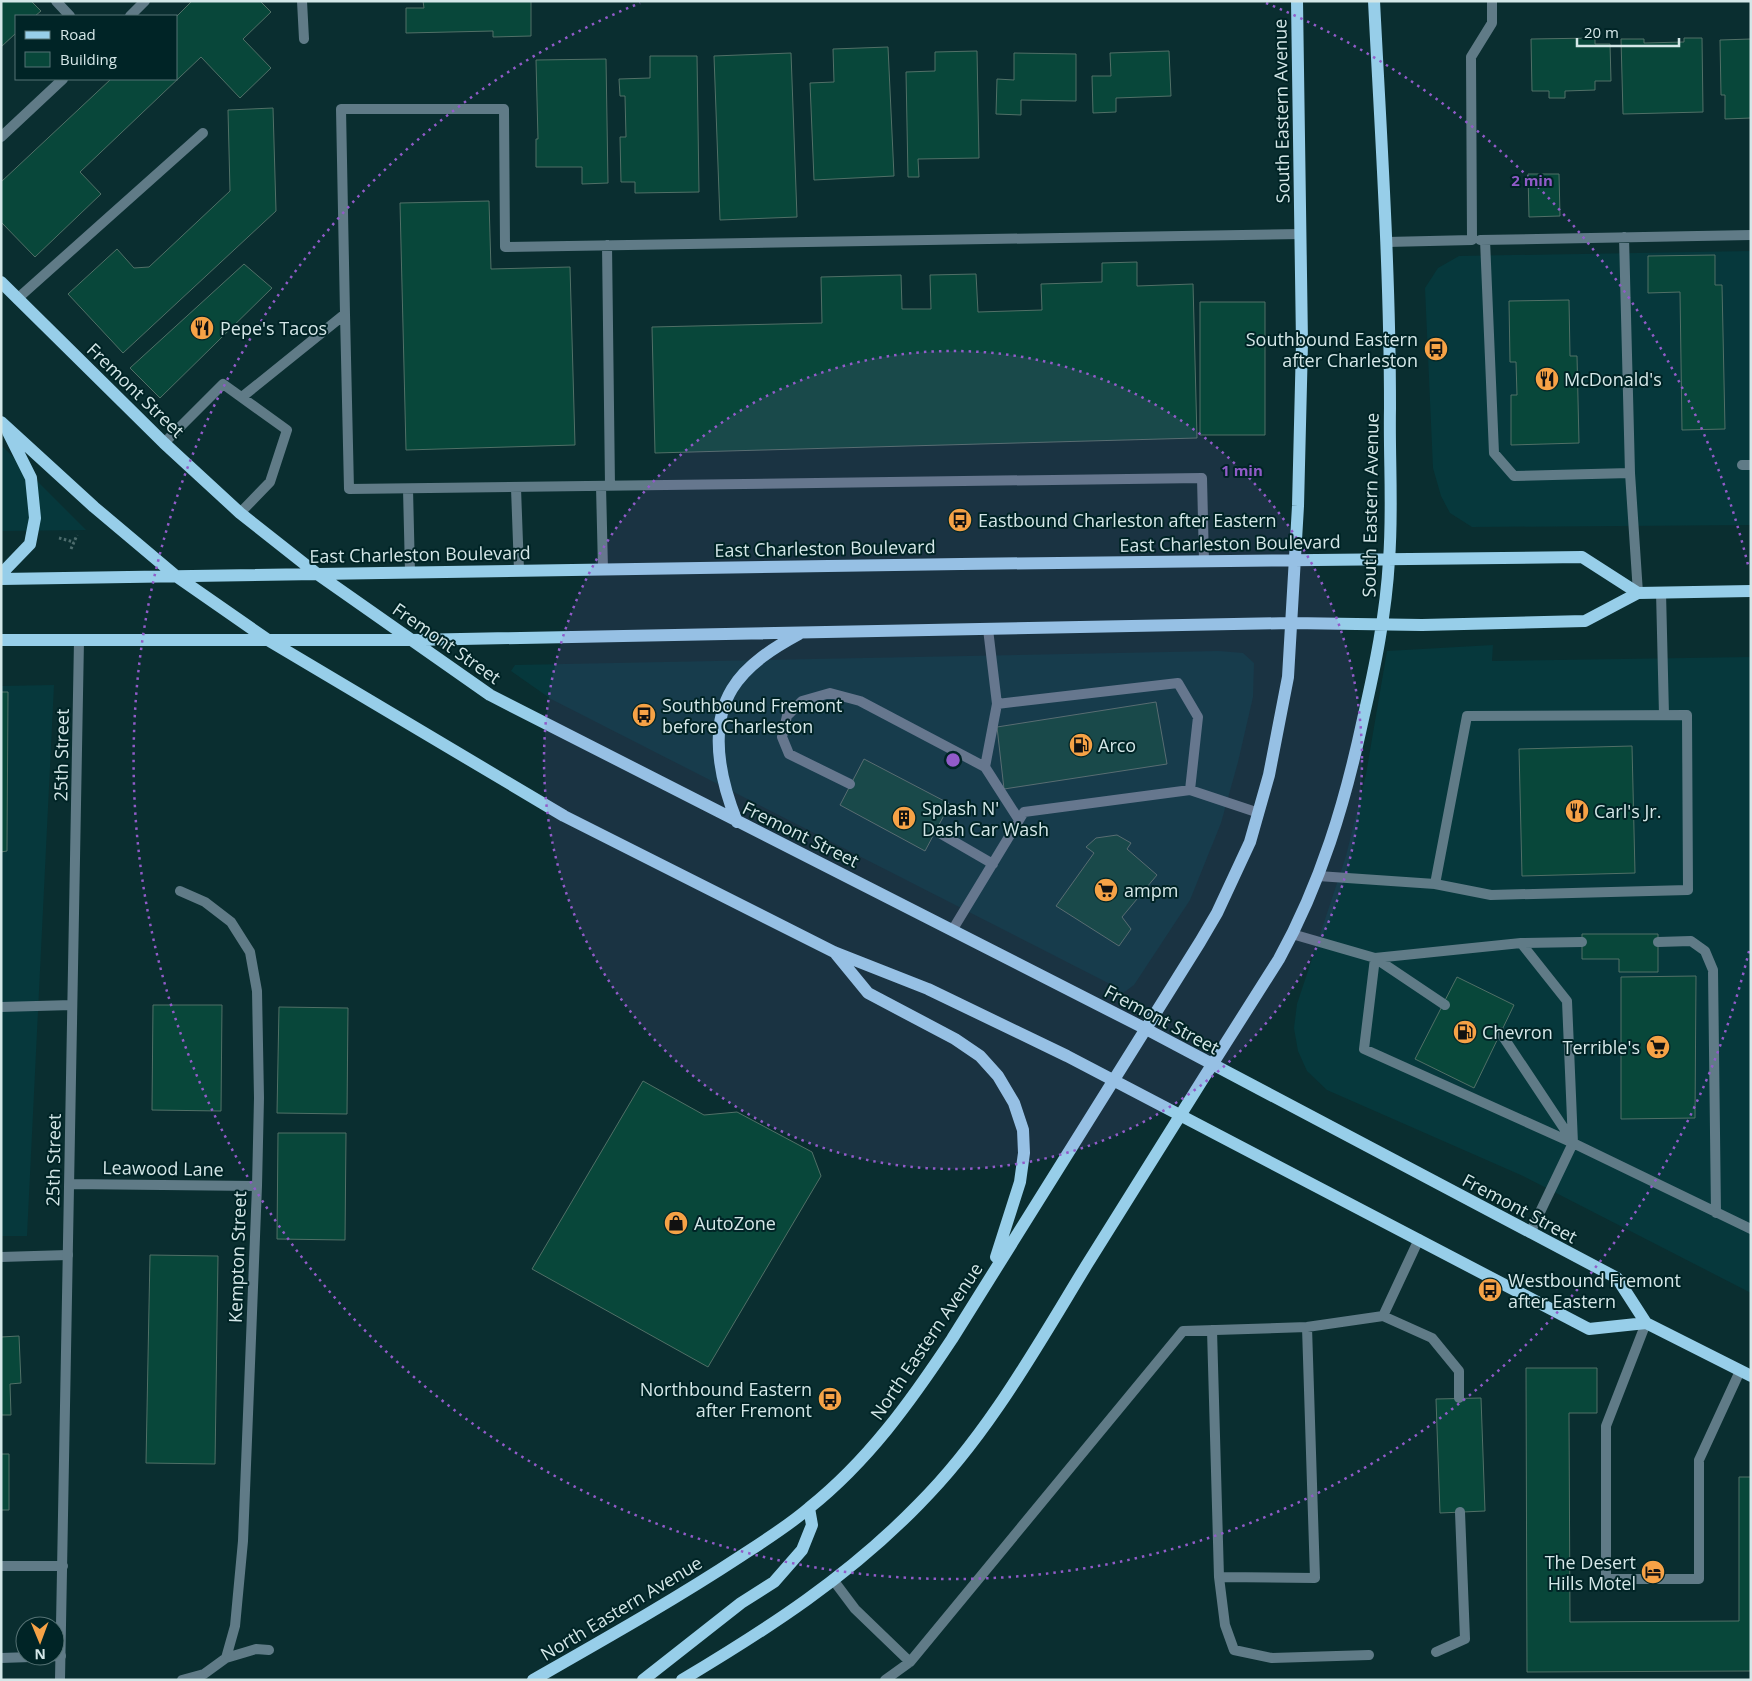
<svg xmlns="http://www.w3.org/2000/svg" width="1752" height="1681" font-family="'Open Sans',sans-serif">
<rect width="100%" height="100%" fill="#0a2e30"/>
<path fill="#06383c" d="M1751,251V525L1472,527L1450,513L1441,496L1433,468L1425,288L1438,268L1459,256Z
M1,445L86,530L1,531Z
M1493,645L1492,661L1751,657V1293L1523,1176L1327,1090L1307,1071L1298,1051L1294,1028L1297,1004L1346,856L1366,774L1387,651Z
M1219,651L1243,653L1254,663L1253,697L1238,762L1221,823L1190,900L1134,985L1119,996L1110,984L551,699L511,671L515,665Z
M54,685L27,1236H1V686Z"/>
<path fill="#08473a" stroke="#517067" d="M1,1H31L41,11L35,16H16V33L1,47Z
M192,1H260L271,12L243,39L271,68L240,98L201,57L80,172L101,194L35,257L1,222V182L111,79H176V17Z
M423,1H531V36L493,37V31L406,33V8H424Z
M1595,38V44H1610L1611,81H1595V90L1565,91V98H1549V91H1532L1531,39Z
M1684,38H1702L1703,112L1623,114L1621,39H1644V43L1684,42Z
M1751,39V118L1725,119V95H1721L1720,40Z
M888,47L894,176L814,180L810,83L834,82L833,49Z
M977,51L979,158L918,159L919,177H908L906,72L935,71V52Z
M1169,51L1171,96L1116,98V112L1093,113L1092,76H1111L1110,53Z
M791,53L797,217L720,220L714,56Z
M1014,53L1076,54V101L1021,100V115L996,114L997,79L1014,80Z
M650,56H697L699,192L635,193V182H621L620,137H626L625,96H620L619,79L650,78Z
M606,59L608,183L582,184V167H536V139H538L536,60Z
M273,108L276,211L123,353L68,294L117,249L134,268L149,267L230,191L228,110Z
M1528,174H1559L1560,216L1529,217Z
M489,201L491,269L570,267L575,445L406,450L400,203Z
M1715,255V285H1722L1725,429L1682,430L1680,292L1648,293V256Z
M1137,262V286L1193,284L1197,438L655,453L652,327L822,323L821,277L901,275L902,309H931L930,275L976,274L978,312L1042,310L1041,284L1102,282V263Z
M244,264L272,288L160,398L130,368Z
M1569,300L1570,356H1577L1579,443L1511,445V395H1517L1516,362H1510L1509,301Z
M1200,302H1265V435H1200Z
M1,692H8L7,851L1,852Z
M1156,702L1167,764L1004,789L997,727Z
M1632,746L1635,873L1522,876L1519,749Z
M864,759L950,804L925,851L840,805Z
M1117,835L1131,843L1127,849L1157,875L1122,917L1131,929L1119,946L1056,906L1094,853L1086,847L1096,838Z
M1582,934H1658V972H1619V959H1582Z
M1696,976L1695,1118L1621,1119V977Z
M1457,977L1514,1005L1474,1088L1415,1059Z
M153,1005H222L221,1111L152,1110Z
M279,1007L348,1008L347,1114L277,1113Z
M643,1081L704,1115L737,1112L812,1152L821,1176L708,1367L532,1269Z
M278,1133H346L345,1240L277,1239Z
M150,1255L218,1256L215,1464L146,1463Z
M19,1336L21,1383L10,1384L11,1415H1V1337Z
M1526,1368H1597V1413H1569L1570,1622L1739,1621V1477H1751V1671L1527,1672Z
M1481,1398L1485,1511L1440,1513L1436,1399Z
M1,1454H9V1510H1Z"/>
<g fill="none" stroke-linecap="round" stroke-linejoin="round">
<path stroke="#4d6c6d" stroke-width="3" stroke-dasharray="2.5 2.5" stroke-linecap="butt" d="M59,538L74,542
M71,549L77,535"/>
<path stroke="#607b87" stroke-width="10" d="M56,1L70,16
M130,16L145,1
M1,137L63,79
M1480,240L1751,235
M1485,240L1494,453L1514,476L1630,473L1624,237
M1387,242L1472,240L1471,57L1492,23V1
M607,245L610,486
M17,299L203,133
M345,314L341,109H504L505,247L1301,234
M242,397L345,314L349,489L1202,478L1204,561
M164,443L223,384L287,430L270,482L240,513
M1742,465H1751
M1630,473L1638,593
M601,486L603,569
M516,488L519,570
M408,489L410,572
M1661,592L1664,715
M988,629L997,704L1178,683L1198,717L1190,790
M997,704L985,767L1019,820
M850,784L789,754L782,737L787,716L802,701L830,693L860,701L985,767
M936,831L993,864
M1318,876L1435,884L1491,895L1688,890L1687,715L1467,716L1435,884
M953,929L1024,812L1190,790L1259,813
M1292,934L1375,958L1364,1049L1573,1143L1751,1229
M1658,942L1691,941L1705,951L1713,970L1716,1213
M1521,943L1582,942
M1375,958L1521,943L1567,1001L1573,1143L1530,1233
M1375,958L1445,1005
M1500,1032L1573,1142
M1,1257L68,1255
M1383,1316L1432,1338L1459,1371V1398
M1646,1323L1606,1426V1579H1699V1460L1740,1371
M1212,1330L1219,1577L1315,1578L1307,1327
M1219,1577L1225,1625L1234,1650L1272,1658L1369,1655
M834,1581L855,1609L910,1662L1183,1331L1307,1327L1383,1316L1419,1239
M1436,1652L1465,1639L1460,1512
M1,1658L61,1656
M885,1680L910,1662"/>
<path stroke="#607b87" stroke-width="10" d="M302,1L304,39
M180,891L205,902L231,922L250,952L257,991L259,1098L257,1186L243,1541L235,1626L226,1658
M1,1007L72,1005
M69,1184L257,1186
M1,1566H63
M60,1680L79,640
M182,1680L204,1674L226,1658L256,1649L269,1650"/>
<path stroke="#97cee9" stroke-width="12" d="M1,282L164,443L240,513L316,573L490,695L1146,1029L1617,1278L1646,1323L1751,1376
M1,422L94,507L176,576L268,640L564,816L834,952L928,989L1067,1056L1589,1329L1646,1323
M1,574L30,544L35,518L31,478L8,432
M1,579L961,564L1582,557L1638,593
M1,640H412L1291,623L1422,625L1585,621L1638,593L1751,591
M737,822C721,782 708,729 732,689C747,664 775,647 799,634
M836,954L868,993L955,1039L980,1056L998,1076L1014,1103L1023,1130L1024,1153L1020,1182L996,1257
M533,1680C603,1640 674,1600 741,1556C764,1541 788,1526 809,1508C868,1461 911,1401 952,1339L1200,942L1217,913L1250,842L1269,775L1288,677L1298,506L1302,343L1297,1
M643,1680L741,1603L774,1582L802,1550L812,1525L809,1508
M682,1680C769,1628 848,1577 919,1504C987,1436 1036,1348 1086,1266C1150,1163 1214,1061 1279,959C1321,883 1345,803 1363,719C1375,667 1386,614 1389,560C1393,510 1389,458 1390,408C1390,272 1381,137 1374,1"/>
</g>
<circle cx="953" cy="760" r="409" fill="#915bc9" fill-opacity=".12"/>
<g fill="none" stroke="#915bc9" stroke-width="2.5" stroke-dasharray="2.5 5">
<circle cx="953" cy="760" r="409"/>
<path d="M1749 951A819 819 0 1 1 640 3M1266 3A819 819 0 0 1 1749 569"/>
</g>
<defs>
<g id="restaurant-disc" transform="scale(1.25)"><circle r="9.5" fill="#f6a246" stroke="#002426"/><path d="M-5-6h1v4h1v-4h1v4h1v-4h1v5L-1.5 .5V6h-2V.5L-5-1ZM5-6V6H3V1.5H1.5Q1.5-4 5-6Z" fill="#111"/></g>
<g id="bus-disc" transform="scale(1.25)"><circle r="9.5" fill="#f6a246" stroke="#002426"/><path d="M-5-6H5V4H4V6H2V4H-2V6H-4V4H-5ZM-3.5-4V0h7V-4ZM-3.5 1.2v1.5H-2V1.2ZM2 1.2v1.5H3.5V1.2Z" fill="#111"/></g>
<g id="fuel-disc" transform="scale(1.25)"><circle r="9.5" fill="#f6a246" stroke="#002426"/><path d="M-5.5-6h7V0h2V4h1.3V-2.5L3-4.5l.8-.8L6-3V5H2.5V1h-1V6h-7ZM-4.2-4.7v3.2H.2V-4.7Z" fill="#111"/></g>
<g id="building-disc" transform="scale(1.25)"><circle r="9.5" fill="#f6a246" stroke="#002426"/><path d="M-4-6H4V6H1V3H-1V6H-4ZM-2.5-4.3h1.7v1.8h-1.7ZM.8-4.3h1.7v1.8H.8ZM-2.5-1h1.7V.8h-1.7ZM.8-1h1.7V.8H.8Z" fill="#111"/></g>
<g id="supermarket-disc" transform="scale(1.25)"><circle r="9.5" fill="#f6a246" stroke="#002426"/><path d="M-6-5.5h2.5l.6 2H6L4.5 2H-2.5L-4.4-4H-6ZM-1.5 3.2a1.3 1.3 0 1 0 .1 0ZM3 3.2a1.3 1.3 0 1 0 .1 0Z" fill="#111"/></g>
<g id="shop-disc" transform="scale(1.25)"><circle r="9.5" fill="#f6a246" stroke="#002426"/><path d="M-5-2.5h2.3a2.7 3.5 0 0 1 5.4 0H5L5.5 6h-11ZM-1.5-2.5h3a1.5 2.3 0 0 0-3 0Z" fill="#111"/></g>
<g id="hotel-disc" transform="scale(1.25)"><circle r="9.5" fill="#f6a246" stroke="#002426"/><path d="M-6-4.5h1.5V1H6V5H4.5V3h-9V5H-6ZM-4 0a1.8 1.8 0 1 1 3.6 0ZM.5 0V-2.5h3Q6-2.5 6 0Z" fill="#111"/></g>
</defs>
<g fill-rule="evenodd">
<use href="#restaurant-disc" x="202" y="328"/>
<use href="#bus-disc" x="1436" y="349"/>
<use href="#restaurant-disc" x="1547" y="379"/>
<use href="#bus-disc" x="960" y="520"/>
<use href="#bus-disc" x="644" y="715"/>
<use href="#fuel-disc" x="1081" y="745"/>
<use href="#restaurant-disc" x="1577" y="811"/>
<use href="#building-disc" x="904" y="818"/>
<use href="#supermarket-disc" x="1106" y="890"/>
<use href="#fuel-disc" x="1465" y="1032"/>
<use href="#supermarket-disc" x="1658" y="1047"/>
<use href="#shop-disc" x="676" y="1223"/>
<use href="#bus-disc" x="1490" y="1290"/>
<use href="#bus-disc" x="830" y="1399"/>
<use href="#hotel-disc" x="1653" y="1572"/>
</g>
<g text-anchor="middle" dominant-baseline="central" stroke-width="4" stroke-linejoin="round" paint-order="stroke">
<g font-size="18" fill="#d4e7e8" stroke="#002426">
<text transform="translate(1281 111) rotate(-91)">South Eastern Avenue</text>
<text transform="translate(136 390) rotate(44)">Fremont Street</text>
<text transform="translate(1370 505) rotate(-89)">South Eastern Avenue</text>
<text transform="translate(1230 543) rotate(-1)">East Charleston Boulevard</text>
<text transform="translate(825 548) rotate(-1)">East Charleston Boulevard</text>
<text transform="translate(420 554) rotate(-1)">East Charleston Boulevard</text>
<text transform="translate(447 643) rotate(35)">Fremont Street</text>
<text transform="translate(61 755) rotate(-89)">25th Street</text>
<text transform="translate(801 834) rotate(26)">Fremont Street</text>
<text transform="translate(1162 1019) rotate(28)">Fremont Street</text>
<text transform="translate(53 1160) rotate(-89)">25th Street</text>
<text transform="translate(163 1168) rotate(1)">Leawood Lane</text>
<text transform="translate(1520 1208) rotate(28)">Fremont Street</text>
<text transform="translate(237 1257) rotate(-88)">Kempton Street</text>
<text transform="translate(926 1341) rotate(-56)">North Eastern Avenue</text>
<text transform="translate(621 1608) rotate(-31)">North Eastern Avenue</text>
</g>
<g font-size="18" fill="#d4e7e8" stroke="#002426" text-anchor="start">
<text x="220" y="328">Pepe's Tacos</text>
<text x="1418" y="339" text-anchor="end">Southbound Eastern<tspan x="1418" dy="21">after Charleston</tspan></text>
<text x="1564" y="379">McDonald's</text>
<text x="978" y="520">Eastbound Charleston after Eastern</text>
<text x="662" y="705">Southbound Fremont<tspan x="662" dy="21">before Charleston</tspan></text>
<text x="1098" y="745">Arco</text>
<text x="922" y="808">Splash N'<tspan x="922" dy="21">Dash Car Wash</tspan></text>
<text x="1594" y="811">Carl's Jr.</text>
<text x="1124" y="890">ampm</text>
<text x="1482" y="1032">Chevron</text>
<text x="1640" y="1047" text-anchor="end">Terrible's</text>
<text x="694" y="1223">AutoZone</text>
<text x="1508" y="1280">Westbound Fremont<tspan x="1508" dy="21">after Eastern</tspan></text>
<text x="812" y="1389" text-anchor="end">Northbound Eastern<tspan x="812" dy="21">after Fremont</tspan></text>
<text x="1636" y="1562" text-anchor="end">The Desert<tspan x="1636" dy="21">Hills Motel</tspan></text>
</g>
</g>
<circle cx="953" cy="760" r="8" fill="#915bc9" stroke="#002426" stroke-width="2.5"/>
<g font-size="15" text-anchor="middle" font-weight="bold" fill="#915bc9" stroke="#002426" stroke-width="4" stroke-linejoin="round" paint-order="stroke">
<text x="1532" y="186">2 min</text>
<text x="1242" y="476">1 min</text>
</g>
<rect width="1752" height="1681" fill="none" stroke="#d4e7e8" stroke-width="5"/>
<rect x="15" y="15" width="162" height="65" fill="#002426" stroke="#557274"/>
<rect x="25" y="31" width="25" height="8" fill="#97cee9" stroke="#557274"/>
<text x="60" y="40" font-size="15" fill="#d4e7e8">Road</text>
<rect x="25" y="52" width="25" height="15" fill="#08473a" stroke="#557274"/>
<text x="60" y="65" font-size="15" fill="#d4e7e8">Building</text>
<g transform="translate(40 1641) rotate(179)"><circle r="24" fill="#002426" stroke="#557274"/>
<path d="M0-4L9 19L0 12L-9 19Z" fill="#f6a246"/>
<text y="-8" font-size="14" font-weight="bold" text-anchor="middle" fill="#d4e7e8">N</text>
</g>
<path d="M1577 38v8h102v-8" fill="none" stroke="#d4e7e8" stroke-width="2.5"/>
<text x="1584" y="38" font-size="15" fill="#d4e7e8" stroke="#002426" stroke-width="4" paint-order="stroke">20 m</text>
</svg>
